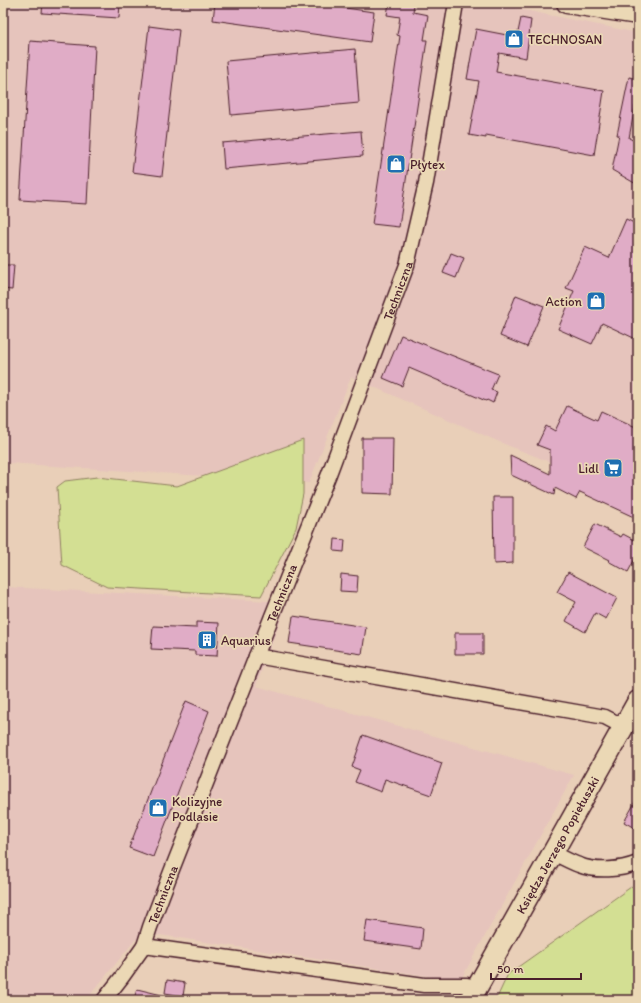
<svg xmlns="http://www.w3.org/2000/svg" width="641" height="1003" font-family="Itim,sans-serif">
<rect width="100%" height="100%" fill="#e9cfb8"/>
<filter id="ink" filterUnits="userSpaceOnUse"><feTurbulence type="fractalNoise" baseFrequency=".025" numOctaves="2"/><feDisplacementMap in="SourceGraphic" scale="8" xChannelSelector="R" yChannelSelector="G"/><feConvolveMatrix kernelMatrix="1 2 1 2 8 2 1 2 1" color-interpolation-filters="sRGB"/></filter>
<g filter="url(#ink)">
<path fill="#e6c4bc" d="M3,3H489L638,33V497L502,443L351,377L309,483L8,463L5,587L287,602L256,686L574,775L460,981L160,935L135,940L86,1000H3Z"/>
<path fill="#d3df93" stroke="#8e7f5f" d="M303,440V494L296,528L261,596L107,587L62,565L57,487L65,481L97,477L177,486Z
M638,882V1000H496L508,974Z"/>
<path fill="#e0acc6" stroke="#4a1f2b" d="M43,3H120L119,18L42,13Z
M215,3H309L374,12L370,42L213,20Z
M389,3L414,4L413,12L428,15L424,40H427L399,227L372,224L400,36L397,35L400,17L387,15Z
M521,18L531,20L526,58L499,53L496,72L604,91L594,155L486,135V138L469,135L479,81L467,79L476,29L517,37Z
M149,26L179,30L162,176L132,172Z
M30,41L95,46L87,204L20,200Z
M355,49L359,103L231,115L226,61Z
M629,77L638,79V107L635,106L629,138L638,143V185L612,170L619,135H617Z
M361,131L363,156L224,169L222,143Z
M626,219L638,225V340L602,323L592,344L558,329L574,291L566,288L585,247L609,258Z
M451,253L464,258L456,278L443,273Z
M3,265H14L12,290L3,289Z
M516,295L544,306L527,347L500,336Z
M401,335L498,374L491,390L497,392L493,403L487,400L486,401L409,368L402,386L383,378Z
M567,406L597,420L601,411L638,428V519L580,492L576,499L555,488L554,495L511,475L510,455L550,474V450L537,445L546,426L555,431Z
M362,438H393L392,494L362,493Z
M493,497H513V563L494,564Z
M595,524L621,537L623,534L638,542V553L628,572L608,561L609,560L583,547Z
M335,539L345,540L344,552L334,551Z
M568,572L617,598L606,619L595,613L585,632L566,621L576,602L557,592Z
M341,574L358,576L357,592L340,591Z
M293,616L366,627L362,654L289,643Z
M196,622L219,623L217,656L195,655V651L151,649L153,626L196,628Z
M455,633H483V654H455Z
M186,701L209,711L153,857L129,848Z
M363,735L442,763L431,795L385,779L381,792L355,782L360,770L352,767Z
M638,797V830L624,822Z
M367,920L423,928L421,949L364,941Z
M167,980L185,983L183,996L165,993Z
M137,989L166,996L165,1000H140L134,999Z"/>
<g fill="none" stroke-linecap="round" stroke-linejoin="round">
<g stroke="#4a1f2b" stroke-width="17">
<g id="street">
<path d="M256,656L605,717L624,727"/>
<path d="M553,853C562,857 570,862 579,865C597,872 620,870 638,863"/>
<path d="M144,946L424,985H467L476,989"/>
<path id="s1" d="M104,1000L122,977L144,946L150,927L171,872L272,616L329,474L407,265L426,183L456,3"/>
</g>
</g>
<g stroke="#4a1f2b" stroke-width="23">
<g id="secondary">
<path d="M567,3L638,14"/>
<path id="s2" d="M470,1000L638,701"/>
</g>
</g>
<use href="#street" stroke="#ebd8b5" stroke-width="14"/>
<use href="#secondary" stroke="#ebd8b5" stroke-width="20"/>
</g>
</g>
<defs>
<g id="shop-square" transform="scale(1)"><rect x="-9" y="-9" width="18" height="18" rx="4" fill="#1f6fb2" stroke="#ebd8b5"/><path d="M-5-2.5h2.3a2.7 3.5 0 0 1 5.4 0H5L5.5 6h-11ZM-1.5-2.5h3a1.5 2.3 0 0 0-3 0Z" fill="#fff"/></g>
<g id="supermarket-square" transform="scale(1)"><rect x="-9" y="-9" width="18" height="18" rx="4" fill="#1f6fb2" stroke="#ebd8b5"/><path d="M-6-5.5h2.5l.6 2H6L4.5 2H-2.5L-4.4-4H-6ZM-1.5 3.2a1.3 1.3 0 1 0 .1 0ZM3 3.2a1.3 1.3 0 1 0 .1 0Z" fill="#fff"/></g>
<g id="building-square" transform="scale(1)"><rect x="-9" y="-9" width="18" height="18" rx="4" fill="#1f6fb2" stroke="#ebd8b5"/><path d="M-4-6H4V6H1V3H-1V6H-4ZM-2.5-4.3h1.7v1.8h-1.7ZM.8-4.3h1.7v1.8H.8ZM-2.5-1h1.7V.8h-1.7ZM.8-1h1.7V.8H.8Z" fill="#fff"/></g>
</defs>
<g fill-rule="evenodd">
<use href="#shop-square" x="514" y="39"/>
<use href="#shop-square" x="396" y="164"/>
<use href="#shop-square" x="596" y="301"/>
<use href="#supermarket-square" x="613" y="468"/>
<use href="#building-square" x="207" y="640"/>
<use href="#shop-square" x="158" y="808"/>
</g>
<g text-anchor="middle" dominant-baseline="central" stroke-width="3.5" stroke-linejoin="round" paint-order="stroke">
<g font-size="13" fill="#4a1f2b" stroke="#ebd8b5" text-anchor="start">
<text x="528" y="39">TECHNOSAN</text>
<text x="410" y="164">Płytex</text>
<text x="582" y="301" text-anchor="end">Action</text>
<text x="599" y="468" text-anchor="end">Lidl</text>
<text x="221" y="640">Aquarius</text>
<text x="172" y="801">Kolizyjne<tspan x="172" dy="15">Podlasie</tspan></text>
</g>
<g font-size="13" fill="#4a1f2b" stroke="#ebd8b5">
<text stroke="none"><textPath href="#s1" startOffset="770">Techniczna</textPath></text>
<text stroke="none"><textPath href="#s1" startOffset="446">Techniczna</textPath></text>
<text stroke="none"><textPath href="#s2" startOffset="178">Księdza Jerzego Popiełuszki</textPath></text>
<text stroke="none"><textPath href="#s1" startOffset="122">Techniczna</textPath></text>
</g>
</g>
<rect width="641" height="1003" fill="none" stroke="#ebd8b5" stroke-width="16"/>
<rect x="8" y="8" width="625" height="987" fill="none" stroke="#4a1f2b" stroke-width="1.5" filter="url(#ink)"/>
<path d="M491 973v6h90v-6" fill="none" stroke="#4a1f2b" stroke-width="2"/>
<text x="497" y="973" font-size="12" fill="#4a1f2b" stroke="#ebd8b5" stroke-width="3" paint-order="stroke">50 m</text>
</svg>
